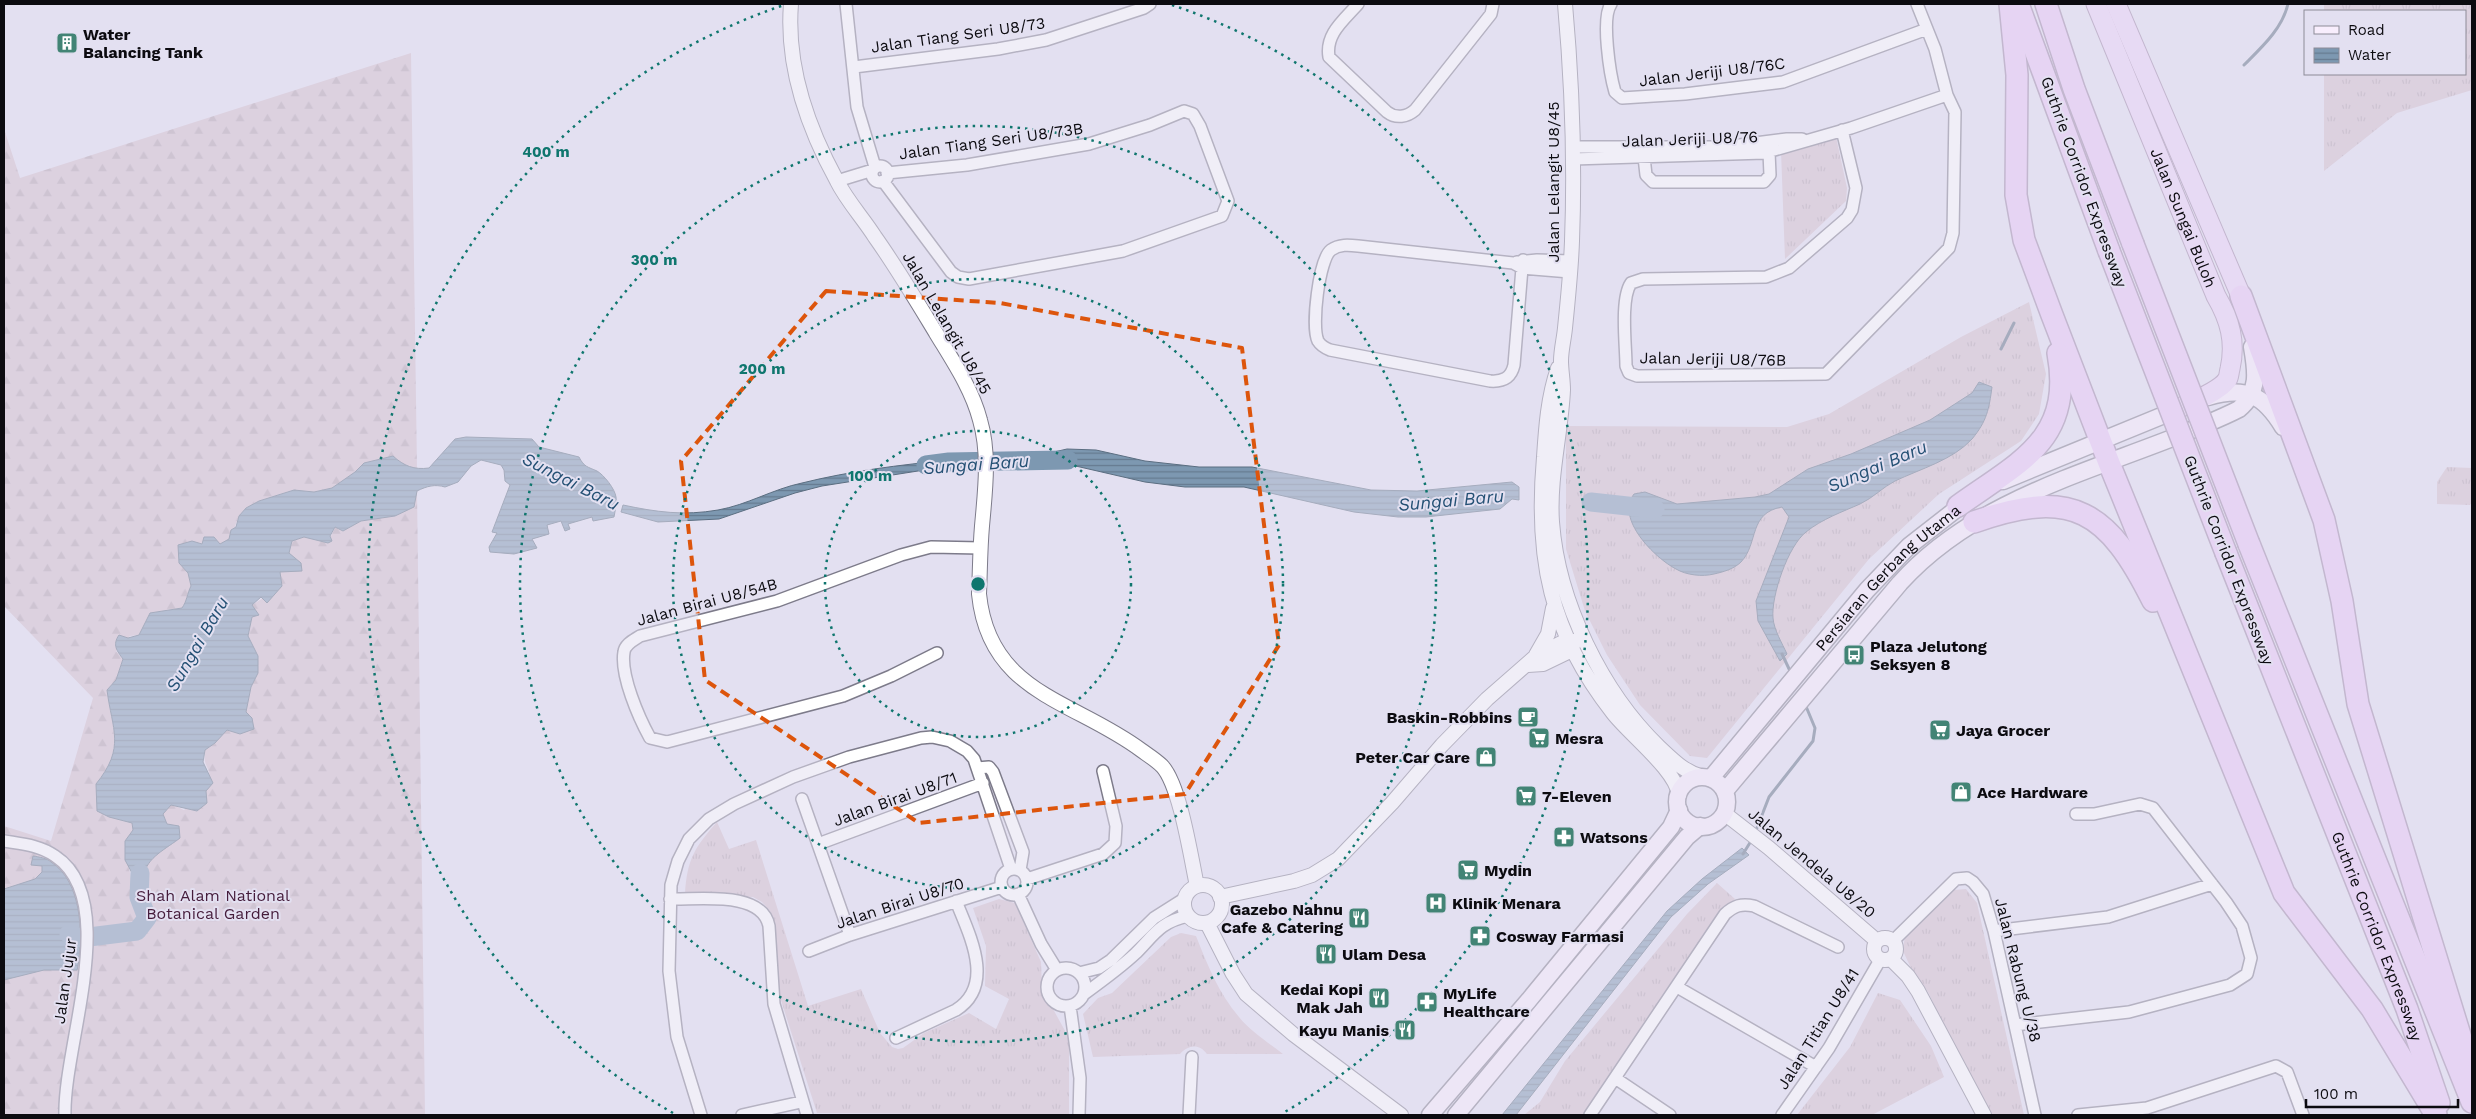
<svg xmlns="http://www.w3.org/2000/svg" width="2476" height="1119" font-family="'Work Sans',sans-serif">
<defs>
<pattern id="grass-tufts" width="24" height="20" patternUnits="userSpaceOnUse" patternTransform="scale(1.25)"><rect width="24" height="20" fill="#d2becb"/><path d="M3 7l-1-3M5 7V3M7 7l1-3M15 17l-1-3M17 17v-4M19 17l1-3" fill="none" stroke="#b3a2ad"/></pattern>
<pattern id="forest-firs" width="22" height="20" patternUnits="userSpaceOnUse" patternTransform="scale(1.25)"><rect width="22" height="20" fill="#d2becb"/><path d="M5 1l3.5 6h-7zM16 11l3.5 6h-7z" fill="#b3a2ad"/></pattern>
<pattern id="water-rules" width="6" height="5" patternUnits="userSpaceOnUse" patternTransform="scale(1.25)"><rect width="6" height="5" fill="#7d98b1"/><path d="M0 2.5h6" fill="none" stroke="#657a8f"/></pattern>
</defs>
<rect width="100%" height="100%" fill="#e3e0f1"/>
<path fill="url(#grass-tufts)" d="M2324,4H2472V90L2397,113L2324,171V74H2465V11H2324Z
M1836,137L1847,188L1846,201L1785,259L1781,151Z
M2029,302L2046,374L2039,414L2021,441L1939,494L1869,559L1707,758L1690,756L1640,705L1607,655L1585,611L1566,549V426L1787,427L1829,414L1961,337Z
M2447,467L2472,468V502L2470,505L2437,504V482Z
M717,822L729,849L756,840L808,1006L861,989L880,1033L892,1047L898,1049L903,1048L924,1033L969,1013L996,1029L1009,999L985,986L986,946L973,908L999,899L1015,903L1041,962L1042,989L1069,1038V1115L817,1113L779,994L775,935L770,911L762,902L753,897L685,894C687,859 695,847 717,822Z
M1717,883L1735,899L1712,928L1586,1115H1524L1540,1102L1565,1061L1687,914Z
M1966,889L1977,903L2024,1115H1991L1976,1091L1928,992L1910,966L1903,951L1905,935L1954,890Z
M1181,933L1196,936C1207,964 1219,994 1239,1017C1251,1032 1268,1042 1283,1054H1207C1199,1043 1188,1045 1180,1054L1093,1057L1083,1014L1098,998L1112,993L1171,937Z
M1878,993L1900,1000L1931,1046L1944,1077L1872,1115H1797L1850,1047Z"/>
<path fill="url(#forest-firs)" d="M411,53L417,469L402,464L393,456L364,463L355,472L332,488L314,492L293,490L259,501L246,508L239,516L230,539L220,544L216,541C203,544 191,542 178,545L179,563L188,573L191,586C187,594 187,601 182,608L150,613L139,635L130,636L116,651L123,659L116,680L107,690C112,731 125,747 96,784L98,811L109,817L132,823L133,830C117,854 133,864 131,888L148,890L144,874L147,864L167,824L163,814L171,804L184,810C195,800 211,790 209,774C208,764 203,766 205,750L215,743L227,730L240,734L251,687L258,673V656L248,636L252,617L259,615L252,605L282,586L280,572L290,570L301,563L289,553L292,541L304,537L328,543L335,527L343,531L361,521L395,516L417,491L425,1115H4V826L51,841L93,698L4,606V129L20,178Z"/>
<path fill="url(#water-rules)" stroke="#5b6e81" d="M1979,382L1992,387C1989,409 1987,421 1972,439C1953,460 1920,469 1895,481C1883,487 1873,498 1860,504C1842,512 1822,519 1806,532C1788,546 1771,596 1773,618C1774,630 1782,643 1787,654L1780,661L1758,621L1756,601L1789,517L1782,507C1748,513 1759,543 1741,562C1734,569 1723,572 1714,574C1702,577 1686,575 1676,569C1655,558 1615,519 1634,494L1645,492L1677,504L1755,497L1769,494L1808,469L1851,454L1930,420L1972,393Z
M466,437L532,439L539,447L579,457C584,467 588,467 597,471C604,475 615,489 616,497C617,503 615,511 614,517L593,521L592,517L568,524L570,529L565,531L561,521L547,525L549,534L532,539L537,548L514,554L490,552L489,547L497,533L492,532L510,485L505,481L504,470L501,465L481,460L471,466L458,482L445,487C435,484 427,486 417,491L414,507L395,516L361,521L343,531L335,527L330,536L332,541L328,543L304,537L292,541L289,553L301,563L302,571L280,572L282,586L267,603L261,597L252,605L259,615L252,617L248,636L258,656V673L251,687L246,712L252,718L254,729L240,734L227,730L215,743L205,750L203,762L213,783L206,791L207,803L197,811L171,805L163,814L167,824L179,826L180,838C169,847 144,859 145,875C145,885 149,889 144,899L133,896L132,873L125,860V841L133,830L132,823L109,817L97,811L96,784C126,747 112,730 107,690L116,680L123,659C117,651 112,645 119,635L128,638L139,635L150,613L182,608C187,601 187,594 191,586L188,573L179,563L178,545L192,541L202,544L204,537H214L220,544L229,539L231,530L236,527L239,516L246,508L259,501L294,490L314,492L332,488L355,472L364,463L393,456C404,466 414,470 429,468L455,439Z
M1067,449L1096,450L1145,461L1199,467H1252L1371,490L1417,491L1512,482L1519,487V500L1512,499L1500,509L1426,517H1398L1354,512L1244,487H1185L1145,482L1067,464L1042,463L1041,455Z
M949,460L950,466L822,486L795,493L719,519L658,522L621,512L623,505C656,512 684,516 718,510C747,505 773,489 802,483C850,471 900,465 949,460Z
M1742,848L1749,855L1708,884L1671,917L1516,1115H1502L1667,911L1702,879Z
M33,856C39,857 47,858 51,862C82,882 83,933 78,966L77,970H44L4,980V889L35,879L42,872V866L31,865Z"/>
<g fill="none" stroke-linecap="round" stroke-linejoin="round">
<path stroke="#5b6e81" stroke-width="3" d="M2244,65C2262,47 2282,29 2288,4
M2001,349L2014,323
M1782,654L1791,673
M1755,833L1769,797L1813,741L1815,728L1805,704
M1743,854L1751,841"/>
<path stroke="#7d98b1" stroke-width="19" d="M926,465L949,462L1068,460
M1591,502L1655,509
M69,934L81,938L137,931L147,918L139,897L140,873"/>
<g stroke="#7d7b8a" stroke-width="14">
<path id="minor" d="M846,4L857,107L875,167
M1358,4C1344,20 1325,34 1329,57L1387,112C1396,119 1407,117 1415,110L1491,14L1493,4
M1611,4C1601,18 1610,75 1615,92L1622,98L1685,94L1783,82L1927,29
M854,67L998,49L1046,40L1144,8L1150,4
M1842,130L1856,188L1852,210L1847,218L1789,268L1766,277L1643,279L1631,283C1620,299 1626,346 1626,366L1629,373L1637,376L1826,374L1949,248L1953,233L1955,112L1947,95L1935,49L1917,4
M1573,147H1724L1787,139H1802
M1644,157L1646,175L1653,182H1764L1770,175L1769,152
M1573,159L1764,153L1851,128L1947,95
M872 174a8 8 0 1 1 16 0a8 8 0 1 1-16 0Z
M837,181L873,170
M883,181L951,272L958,277L969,279L1123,251L1222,216L1228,201L1200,126L1193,114L1184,111L1150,125L1089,144L967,165L887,173
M1523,260L1522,268L1514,365C1511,378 1503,382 1490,381L1330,350C1325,348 1321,346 1318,341C1311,327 1319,259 1331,250C1339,244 1349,245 1358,246L1513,263L1522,268L1570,272
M1517,262L1537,260L1571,261
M937,653L891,676L843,696L667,742L650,738C639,718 620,675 624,652C625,644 634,640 640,636L777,601L901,555L931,547L981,548
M977,768L989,767L993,772L1023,852L1020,870
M802,799L850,935
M4,841C22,844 39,845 55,856C122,900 63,1046 65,1115
M818,844L983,783
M1001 882a13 13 0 1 1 26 0a13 13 0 1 1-26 0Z
M1027,879L1103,854L1115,843L1116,826L1103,771
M1018,894L1041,944L1057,970
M670,899C698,900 762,890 769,926L774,1004L807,1115
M1994,931L2108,917L2212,884
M1893,941L1956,879L1967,878L1973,882L1983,894L1994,931L2035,1115
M809,951L850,935L1002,887
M1047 987a19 19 0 1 1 38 0a19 19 0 1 1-38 0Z
M1079,973L1099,968L1111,960L1154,918L1184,899
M1677,987L1816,1067
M1084,994C1102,981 1120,968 1136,953C1154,935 1160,922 1188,916
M1070,1006L1080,1078L1079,1115
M2015,1025L2129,1012L2230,985L2247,974L2251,958L2242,926L2226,902L2153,808L2140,804L2094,814H2076
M896,1038L956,1010C996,985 969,934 956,901
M1615,1078L1670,1115
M701,1115L677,1037L669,971L671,885L678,861L689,839L709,819L734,804L793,777L849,757L921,738L932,737L950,741L967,751L974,759L1011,869
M742,1115L801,1102
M1189,1115L1192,1057
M1590,1115L1725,914C1734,906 1741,903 1754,906L1838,947
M1782,1115L1829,1048L1880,960
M2078,1115L2147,1108L2276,1066L2287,1072L2303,1115"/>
</g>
<g stroke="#7d7b8a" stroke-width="16">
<path id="tertiary" d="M791,4C786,65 808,128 837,181C847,201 863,218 875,237C897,268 916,300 936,333C953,361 972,389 980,420C990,454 985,492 982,526C980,549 980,571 979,594C989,694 1074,700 1141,750C1148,755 1156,760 1162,766C1180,785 1191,858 1197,886
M1565,4C1572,82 1575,162 1572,241C1571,270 1568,299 1565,328C1564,339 1561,350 1561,361C1561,370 1563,380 1563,390C1561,434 1549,477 1552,522C1558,602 1602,692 1659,747C1673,760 1684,772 1703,777
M1558,368C1548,397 1546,427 1544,457C1535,558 1550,633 1613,713C1630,735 1676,770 1679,795
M1536,655L1548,634L1553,608
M1528,665L1543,664L1572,650L1574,641
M1724,813L1769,848L1877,941
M1184 904a19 19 0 1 1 38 0a19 19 0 1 1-38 0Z
M1220,897L1294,881L1312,875L1338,859L1392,803L1442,745L1487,699L1536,656L1567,640L1574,642
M1207,923L1233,974L1246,994L1293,1034L1401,1115
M1874 949a11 11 0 1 1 22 0a11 11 0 1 1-22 0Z
M1891,959L1908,976L1918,991L1984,1115"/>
</g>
<g stroke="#7d7b8a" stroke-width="19">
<g id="secondary">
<path d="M2208,397C2245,386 2263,394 2283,427"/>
<path d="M2003,481L2181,408"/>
<circle cx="1702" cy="802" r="25"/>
<path id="s1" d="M1711,778L1867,590L1909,546L1968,500"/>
<path d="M1725,791L1900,583C1973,502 2082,474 2180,435C2200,426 2220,419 2239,409C2260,392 2256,370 2252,347"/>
<path d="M1430,1115L1529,1000L1671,827L1679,810"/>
<path d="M1456,1115L1687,837L1700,826"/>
</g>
</g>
<g stroke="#9b85a6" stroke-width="21">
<g id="trunk">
<path id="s2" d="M2096,4L2216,296C2230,320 2236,342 2230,369C2229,372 2229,378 2227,380C2220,391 2190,403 2177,409"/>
<path d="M2116,4L2241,296"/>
</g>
</g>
<g stroke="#9b85a6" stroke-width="24">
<g id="motorway">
<path d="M2010,4L2017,75L2016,195L2024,240L2052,315L2109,463L2284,893L2372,1009L2436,1115"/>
<path d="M2018,4L2109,251"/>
<path d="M2046,4L2074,89L2133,244"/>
<path d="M2241,296L2324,520L2342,601L2358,704L2472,1074"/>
<path d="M1958,506C2019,462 2074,440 2058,353"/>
<path d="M1974,522C2073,487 2108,511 2153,601"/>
<path d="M2249,544L2472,1102"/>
<path id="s3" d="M2226,553L2407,1009L2439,1103"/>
</g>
</g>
<use href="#minor" stroke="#fff" stroke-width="11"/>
<use href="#tertiary" stroke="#fff" stroke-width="14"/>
<use href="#secondary" stroke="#f8eefd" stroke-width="16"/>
<use href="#trunk" stroke="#ecd2f8" stroke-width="19"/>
<use href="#motorway" stroke="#e8c6f7" stroke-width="21"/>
<g stroke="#9b85a6" stroke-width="24" stroke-linecap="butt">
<path id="motorway-bridge" d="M2133,244L2249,544
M2109,251L2226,553"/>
</g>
<use href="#motorway-bridge" stroke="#e8c6f7" stroke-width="21"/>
</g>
<path d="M0 0H2476V1119H0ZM826,291L1000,303L1242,348L1279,645L1185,794L919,823L705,680L681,461Z" fill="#e3e0f1" fill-opacity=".55" fill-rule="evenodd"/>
<path fill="none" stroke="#dd550c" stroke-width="4" stroke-dasharray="10 6" stroke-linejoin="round" d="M826,291L1000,303L1242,348L1279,645L1185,794L919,823L705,680L681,461Z"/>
<g fill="none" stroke="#0f766e" stroke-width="2.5" stroke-dasharray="2.5 5">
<circle cx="978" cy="584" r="153"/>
<circle cx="978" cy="584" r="305"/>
<circle cx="978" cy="584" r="458"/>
<path d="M673 1113A611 611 0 0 1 784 5M1172 5A611 611 0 0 1 1283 1113"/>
</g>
<defs>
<g id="building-square" transform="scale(1.125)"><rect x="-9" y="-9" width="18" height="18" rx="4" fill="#428475" stroke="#e3e0f1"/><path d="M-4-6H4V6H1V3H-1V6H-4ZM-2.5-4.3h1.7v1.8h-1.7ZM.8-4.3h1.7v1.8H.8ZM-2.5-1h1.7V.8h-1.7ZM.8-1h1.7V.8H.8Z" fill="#fff"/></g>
<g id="bus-square" transform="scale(1.125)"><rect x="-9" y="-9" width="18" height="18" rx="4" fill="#428475" stroke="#e3e0f1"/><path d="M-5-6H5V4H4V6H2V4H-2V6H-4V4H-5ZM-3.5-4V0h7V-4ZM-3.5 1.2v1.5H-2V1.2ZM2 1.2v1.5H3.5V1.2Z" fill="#fff"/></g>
<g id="cafe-square" transform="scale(1.125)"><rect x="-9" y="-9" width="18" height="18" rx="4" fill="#428475" stroke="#e3e0f1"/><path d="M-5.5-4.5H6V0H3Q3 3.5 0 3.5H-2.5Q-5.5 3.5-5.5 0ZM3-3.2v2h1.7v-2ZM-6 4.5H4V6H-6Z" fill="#fff"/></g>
<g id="supermarket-square" transform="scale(1.125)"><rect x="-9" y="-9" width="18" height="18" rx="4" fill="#428475" stroke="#e3e0f1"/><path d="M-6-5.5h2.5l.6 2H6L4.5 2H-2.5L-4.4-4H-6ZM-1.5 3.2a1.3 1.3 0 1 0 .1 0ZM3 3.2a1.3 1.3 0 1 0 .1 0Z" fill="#fff"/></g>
<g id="shop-square" transform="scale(1.125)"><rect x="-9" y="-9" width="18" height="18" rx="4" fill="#428475" stroke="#e3e0f1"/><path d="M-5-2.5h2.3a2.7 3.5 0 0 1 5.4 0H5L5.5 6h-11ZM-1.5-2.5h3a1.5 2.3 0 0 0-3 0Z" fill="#fff"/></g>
<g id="pharmacy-square" transform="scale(1.125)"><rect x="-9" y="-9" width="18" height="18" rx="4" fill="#428475" stroke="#e3e0f1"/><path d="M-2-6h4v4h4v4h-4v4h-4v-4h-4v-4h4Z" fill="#fff"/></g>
<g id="hospital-square" transform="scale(1.125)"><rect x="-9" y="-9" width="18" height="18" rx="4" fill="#428475" stroke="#e3e0f1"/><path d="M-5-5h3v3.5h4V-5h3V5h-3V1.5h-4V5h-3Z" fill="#fff"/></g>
<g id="restaurant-square" transform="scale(1.125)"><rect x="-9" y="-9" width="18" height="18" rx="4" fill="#428475" stroke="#e3e0f1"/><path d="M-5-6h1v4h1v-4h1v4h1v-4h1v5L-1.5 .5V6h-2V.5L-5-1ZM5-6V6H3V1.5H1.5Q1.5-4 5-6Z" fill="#fff"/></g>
</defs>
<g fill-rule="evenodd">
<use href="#building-square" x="67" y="43"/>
<use href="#bus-square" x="1854" y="655"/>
<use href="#cafe-square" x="1528" y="717"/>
<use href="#supermarket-square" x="1940" y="730"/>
<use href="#supermarket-square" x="1539" y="738"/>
<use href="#shop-square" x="1486" y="757"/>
<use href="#shop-square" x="1961" y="792"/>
<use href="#supermarket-square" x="1526" y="796"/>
<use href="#pharmacy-square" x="1564" y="837"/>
<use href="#supermarket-square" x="1468" y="870"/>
<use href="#hospital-square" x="1436" y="903"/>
<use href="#restaurant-square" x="1359" y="918"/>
<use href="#pharmacy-square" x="1480" y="936"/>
<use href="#restaurant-square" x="1326" y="954"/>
<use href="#restaurant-square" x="1379" y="998"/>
<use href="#pharmacy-square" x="1427" y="1002"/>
<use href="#restaurant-square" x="1405" y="1030"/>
</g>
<g text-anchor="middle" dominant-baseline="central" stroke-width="4" stroke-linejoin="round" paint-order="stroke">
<g font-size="16" font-weight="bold" fill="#0c0b10" stroke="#e3e0f1" text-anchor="start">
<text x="83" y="34">Water<tspan x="83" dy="18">Balancing Tank</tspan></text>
<text x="1870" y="646">Plaza Jelutong<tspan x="1870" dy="18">Seksyen 8</tspan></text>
<text x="1512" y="717" text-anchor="end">Baskin-Robbins</text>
<text x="1956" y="730">Jaya Grocer</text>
<text x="1555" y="738">Mesra</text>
<text x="1470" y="757" text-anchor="end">Peter Car Care</text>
<text x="1977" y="792">Ace Hardware</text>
<text x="1542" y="796">7-Eleven</text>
<text x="1580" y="837">Watsons</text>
<text x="1484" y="870">Mydin</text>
<text x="1452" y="903">Klinik Menara</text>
<text x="1343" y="909" text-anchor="end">Gazebo Nahnu<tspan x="1343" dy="18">Cafe &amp; Catering</tspan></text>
<text x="1496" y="936">Cosway Farmasi</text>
<text x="1342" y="954">Ulam Desa</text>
<text x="1363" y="989" text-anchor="end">Kedai Kopi<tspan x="1363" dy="18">Mak Jah</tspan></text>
<text x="1443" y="993">MyLife<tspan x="1443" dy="18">Healthcare</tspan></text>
<text x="1389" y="1030" text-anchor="end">Kayu Manis</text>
</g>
<g font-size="16" fill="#0c0b10" stroke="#e3e0f1">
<text transform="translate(958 35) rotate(-8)">Jalan Tiang Seri U8/73</text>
<text transform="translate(1712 72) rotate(-7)">Jalan Jeriji U8/76C</text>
<text transform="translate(1690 139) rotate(-2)">Jalan Jeriji U8/76</text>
<text transform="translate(991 141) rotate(-8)">Jalan Tiang Seri U8/73B</text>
<text transform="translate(1553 182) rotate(-90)">Jalan Lelangit U8/45</text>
<text transform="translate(2084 182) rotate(70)">Guthrie Corridor Expressway</text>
<text stroke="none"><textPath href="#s2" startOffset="231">Jalan Sungai Buloh</textPath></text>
<text transform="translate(947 323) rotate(60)">Jalan Lelangit U8/45</text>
<text transform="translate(1713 359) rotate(1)">Jalan Jeriji U8/76B</text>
<text transform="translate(2229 560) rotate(69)">Guthrie Corridor Expressway</text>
<text stroke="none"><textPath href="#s1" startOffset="268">Persiaran Gerbang Utama</textPath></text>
<text transform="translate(707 602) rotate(-15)">Jalan Birai U8/54B</text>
<text transform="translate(895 799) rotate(-20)">Jalan Birai U8/71</text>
<text transform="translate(1812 863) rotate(40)">Jalan Jendela U8/20</text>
<text transform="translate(900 903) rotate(-18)">Jalan Birai U8/70</text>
<text stroke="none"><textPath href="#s3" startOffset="412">Guthrie Corridor Expressway</textPath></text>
<text transform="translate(2018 970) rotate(76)">Jalan Rabung U/38</text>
<text transform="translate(65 981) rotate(-82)">Jalan Jujur</text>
<text transform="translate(1818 1029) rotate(-58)">Jalan Titian U8/41</text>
</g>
<g font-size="16" fill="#451c3b" stroke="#e3e0f1">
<text x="213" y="895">Shah Alam National<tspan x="213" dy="18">Botanical Garden</tspan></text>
</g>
<g font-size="18" font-style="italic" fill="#245074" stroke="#e3e0f1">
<text transform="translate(976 464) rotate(-4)">Sungai Baru</text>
<text transform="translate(1877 466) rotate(-23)">Sungai Baru</text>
<text transform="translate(571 481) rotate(27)">Sungai Baru</text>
<text transform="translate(1451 500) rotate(-5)">Sungai Baru</text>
<text transform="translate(197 644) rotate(-60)">Sungai Baru</text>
</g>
</g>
<circle cx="978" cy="584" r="8" fill="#0f766e" stroke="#e3e0f1" stroke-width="2.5"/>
<g font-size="15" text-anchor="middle" font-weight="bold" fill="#0f766e" stroke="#e3e0f1" stroke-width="4" stroke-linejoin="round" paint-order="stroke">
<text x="546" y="157">400 m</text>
<text x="654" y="265">300 m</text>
<text x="762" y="374">200 m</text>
<text x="870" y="481">100 m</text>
</g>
<rect width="2476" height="1119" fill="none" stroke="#0c0b10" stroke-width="10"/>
<rect x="2304" y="10" width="162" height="65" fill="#e3e0f1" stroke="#8d8b97"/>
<rect x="2314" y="26" width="25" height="8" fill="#f8eefd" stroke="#8d8b97"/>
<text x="2348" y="35" font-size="15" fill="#0c0b10">Road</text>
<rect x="2314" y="48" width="25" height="15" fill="url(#water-rules)" stroke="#8d8b97"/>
<text x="2348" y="60" font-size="15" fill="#0c0b10">Water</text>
<path d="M2306 1099v8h152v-8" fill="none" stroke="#0c0b10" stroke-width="2.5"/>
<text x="2314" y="1099" font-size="15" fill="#0c0b10" stroke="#e3e0f1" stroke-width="4" paint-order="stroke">100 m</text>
</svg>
